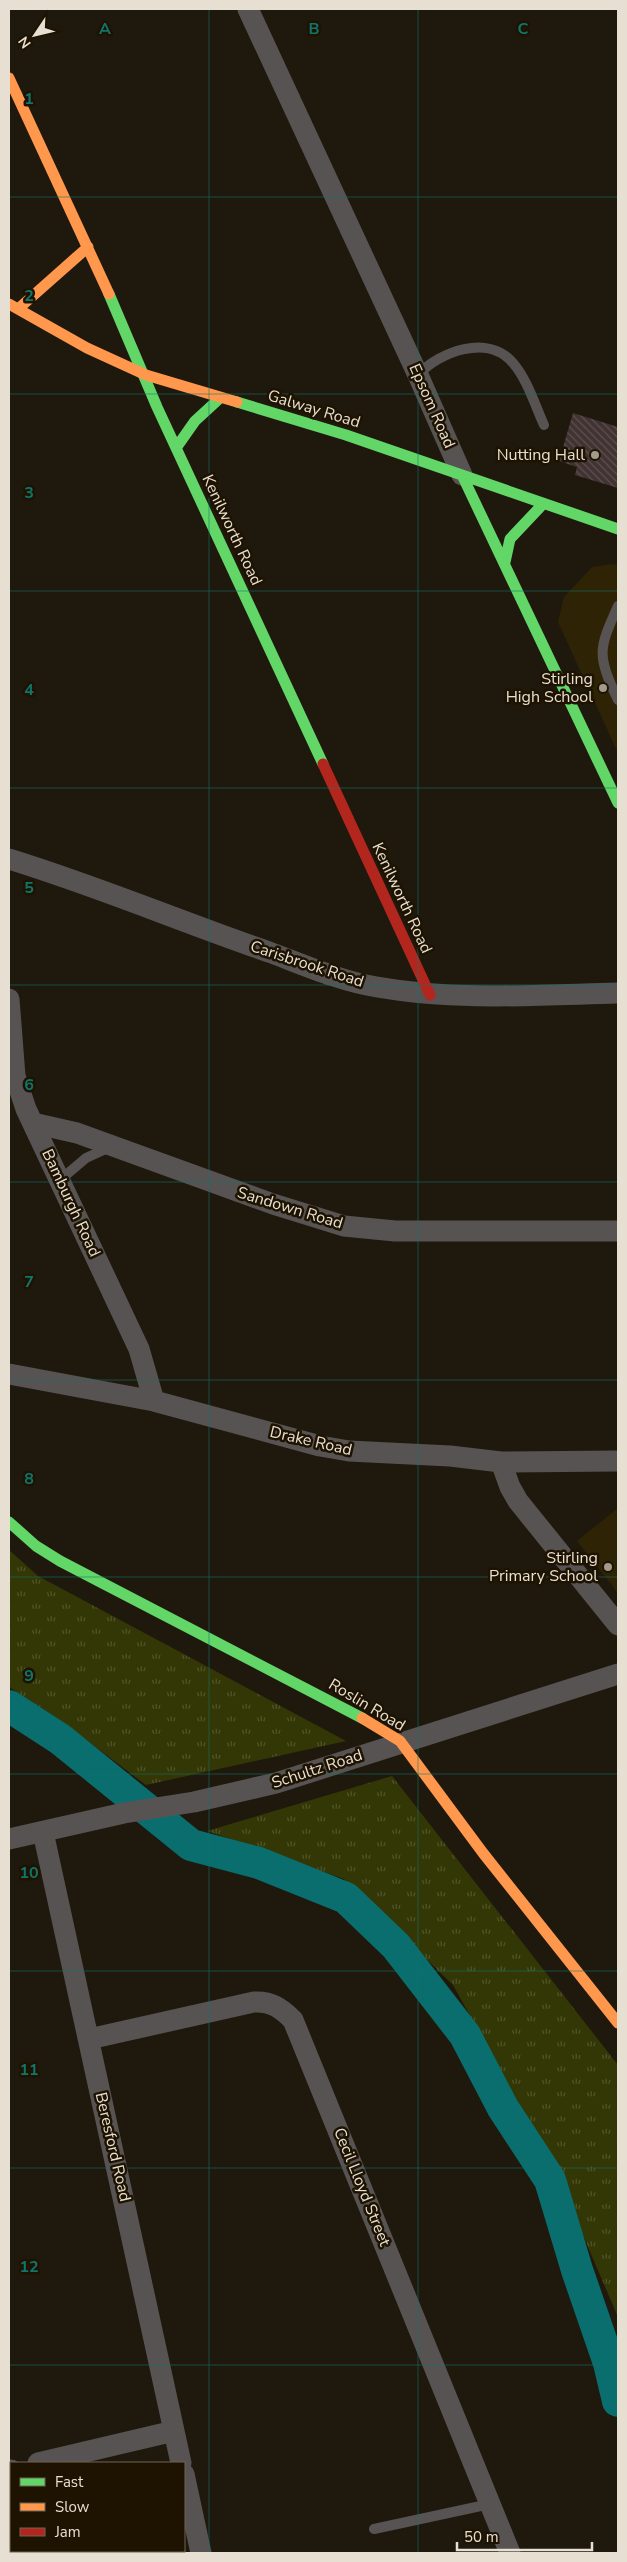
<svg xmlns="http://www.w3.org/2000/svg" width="627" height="2562" font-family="'Nunito Sans',sans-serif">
<defs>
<pattern id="park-tufts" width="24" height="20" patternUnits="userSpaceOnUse" patternTransform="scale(1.25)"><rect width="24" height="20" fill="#333705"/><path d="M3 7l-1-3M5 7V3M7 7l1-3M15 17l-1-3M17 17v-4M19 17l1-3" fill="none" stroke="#515429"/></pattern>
<pattern id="building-back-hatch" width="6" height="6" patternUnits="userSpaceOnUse" patternTransform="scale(1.25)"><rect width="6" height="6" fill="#423333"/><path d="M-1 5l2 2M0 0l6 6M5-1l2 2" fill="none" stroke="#5d5050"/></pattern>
</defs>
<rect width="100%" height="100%" fill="#1f190d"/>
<path fill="#2f2306" d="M614,564L618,565V753L558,622L564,597L592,567Z
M618,1508V1593L577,1541Z"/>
<path fill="url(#park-tufts)" d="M9,1550L38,1576L346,1741L146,1785L60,1720L9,1687Z
M392,1776L618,2065V2317L552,2163L453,1985L344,1879L207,1831Z"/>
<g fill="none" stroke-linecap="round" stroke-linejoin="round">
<path stroke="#0a6e6f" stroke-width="32" d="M9,1706L60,1739L191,1845L259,1863L346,1898L396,1946L465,2035L503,2108L550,2180L577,2270L609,2363L618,2401"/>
</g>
<path fill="url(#building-back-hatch)" d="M573,413L618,427V488L575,475L577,467L559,461Z"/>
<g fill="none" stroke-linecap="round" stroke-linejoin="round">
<path stroke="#575352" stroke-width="10" d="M418,375C439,352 488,333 513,363C527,379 535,405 544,425
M618,606C598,650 597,655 618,700
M60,1180L86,1158L110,1147
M374,2529L490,2504"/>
<path stroke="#575352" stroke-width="21" d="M248,9L418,375L462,475
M9,859C97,886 182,922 269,952C304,965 340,981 377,987C456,1001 538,995 618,993
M9,999L15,1076L26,1109L139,1349L154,1401
M33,1123L77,1133L273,1204L344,1226L395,1231H618
M9,1374L154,1401L320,1446L349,1451L450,1456L501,1462L618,1461
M501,1462L510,1487L518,1501L618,1625
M43,1832L181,2463
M9,1839L124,1813L194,1802L276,1783L618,1674
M89,2039L254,2002C271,2001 281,2008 293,2020L510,2553
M38,2463L174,2431
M9,2470H11
M184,2474L201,2553"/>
<path stroke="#63d668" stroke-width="11" d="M109,294L157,407L323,764
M237,402L346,435L618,529
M176,448L195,421L220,398
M462,475L618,803
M505,562L510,539L543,504
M9,1522L36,1546L60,1561L362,1718"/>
<path stroke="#ff974d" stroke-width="11" d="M9,78L109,294
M9,304L87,348L146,375L237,402
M18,309L88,247
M362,1718L400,1741L483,1853L618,2023"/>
<path stroke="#b3261e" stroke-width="11" d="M323,764L430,995"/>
</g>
<path fill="none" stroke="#0f766e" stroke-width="1" stroke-opacity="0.55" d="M209,9V2553M418,9V2553M9,197H618M9,394H618M9,591H618M9,788H618M9,985H618M9,1182H618M9,1380H618M9,1577H618M9,1774H618M9,1971H618M9,2168H618M9,2365H618"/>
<g fill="#a19a8d" stroke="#1e1300" stroke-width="2">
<circle cx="595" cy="455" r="5"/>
<circle cx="603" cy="688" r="5"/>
<circle cx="608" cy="1567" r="5"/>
</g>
<g text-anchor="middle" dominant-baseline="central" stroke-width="5" stroke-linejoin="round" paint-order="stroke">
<g font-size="16" fill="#e7dfd2" stroke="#1e1300">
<text transform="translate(432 406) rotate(66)">Epsom Road</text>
<text transform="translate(314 409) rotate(17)">Galway Road</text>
<text transform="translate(232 530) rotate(65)">Kenilworth Road</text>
<text transform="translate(402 898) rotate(65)">Kenilworth Road</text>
<text transform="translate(307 964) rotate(18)">Carisbrook Road</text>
<text transform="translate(71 1203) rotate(65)">Bamburgh Road</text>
<text transform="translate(290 1208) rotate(17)">Sandown Road</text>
<text transform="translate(311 1441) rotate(13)">Drake Road</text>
<text transform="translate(367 1705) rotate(31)">Roslin Road</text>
<text transform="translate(317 1769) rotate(-18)">Schultz Road</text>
<text transform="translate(113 2147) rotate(77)">Beresford Road</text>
<text transform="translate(362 2187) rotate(68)">Cecil Lloyd Street</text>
</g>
<g font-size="16" fill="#e7dfd2" stroke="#1e1300" text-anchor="end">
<text x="585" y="455">Nutting Hall</text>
<text x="593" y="679">Stirling<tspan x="593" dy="18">High School</tspan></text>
<text x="598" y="1558">Stirling<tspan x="598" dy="18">Primary School</tspan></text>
</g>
</g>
<g font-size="16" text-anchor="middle" font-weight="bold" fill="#0f766e" stroke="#1e1300" stroke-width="5" stroke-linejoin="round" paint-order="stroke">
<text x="105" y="34">A</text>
<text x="314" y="34">B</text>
<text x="523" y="34">C</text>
<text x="29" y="104">1</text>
<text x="29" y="301">2</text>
<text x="29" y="498">3</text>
<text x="29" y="695">4</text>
<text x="29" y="893">5</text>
<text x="29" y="1090">6</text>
<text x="29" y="1287">7</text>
<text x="29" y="1484">8</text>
<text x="29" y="1681">9</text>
<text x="29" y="1878">10</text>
<text x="29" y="2075">11</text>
<text x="29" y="2272">12</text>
</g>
<rect width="627" height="2562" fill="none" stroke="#e7dfd2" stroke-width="20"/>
<rect x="10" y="2462" width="175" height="90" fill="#1e1300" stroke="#6e6554"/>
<rect x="20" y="2478" width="25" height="8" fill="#63d668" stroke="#6e6554"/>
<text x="55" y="2487" font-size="15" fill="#e7dfd2">Fast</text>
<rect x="20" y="2503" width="25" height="8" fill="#ff974d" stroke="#6e6554"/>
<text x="55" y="2512" font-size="15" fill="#e7dfd2">Slow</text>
<rect x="20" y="2528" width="25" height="8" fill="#b3261e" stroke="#6e6554"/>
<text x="55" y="2537" font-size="15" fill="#e7dfd2">Jam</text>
<g transform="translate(35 35) rotate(235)" stroke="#1e1300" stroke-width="4" paint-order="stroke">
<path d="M0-4L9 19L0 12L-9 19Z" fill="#e7dfd2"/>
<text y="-8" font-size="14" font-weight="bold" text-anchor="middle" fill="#e7dfd2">N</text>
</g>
<path d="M457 2542v8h135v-8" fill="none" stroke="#e7dfd2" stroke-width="2.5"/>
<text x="464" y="2542" font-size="15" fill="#e7dfd2" stroke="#1e1300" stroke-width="4" paint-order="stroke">50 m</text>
</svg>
